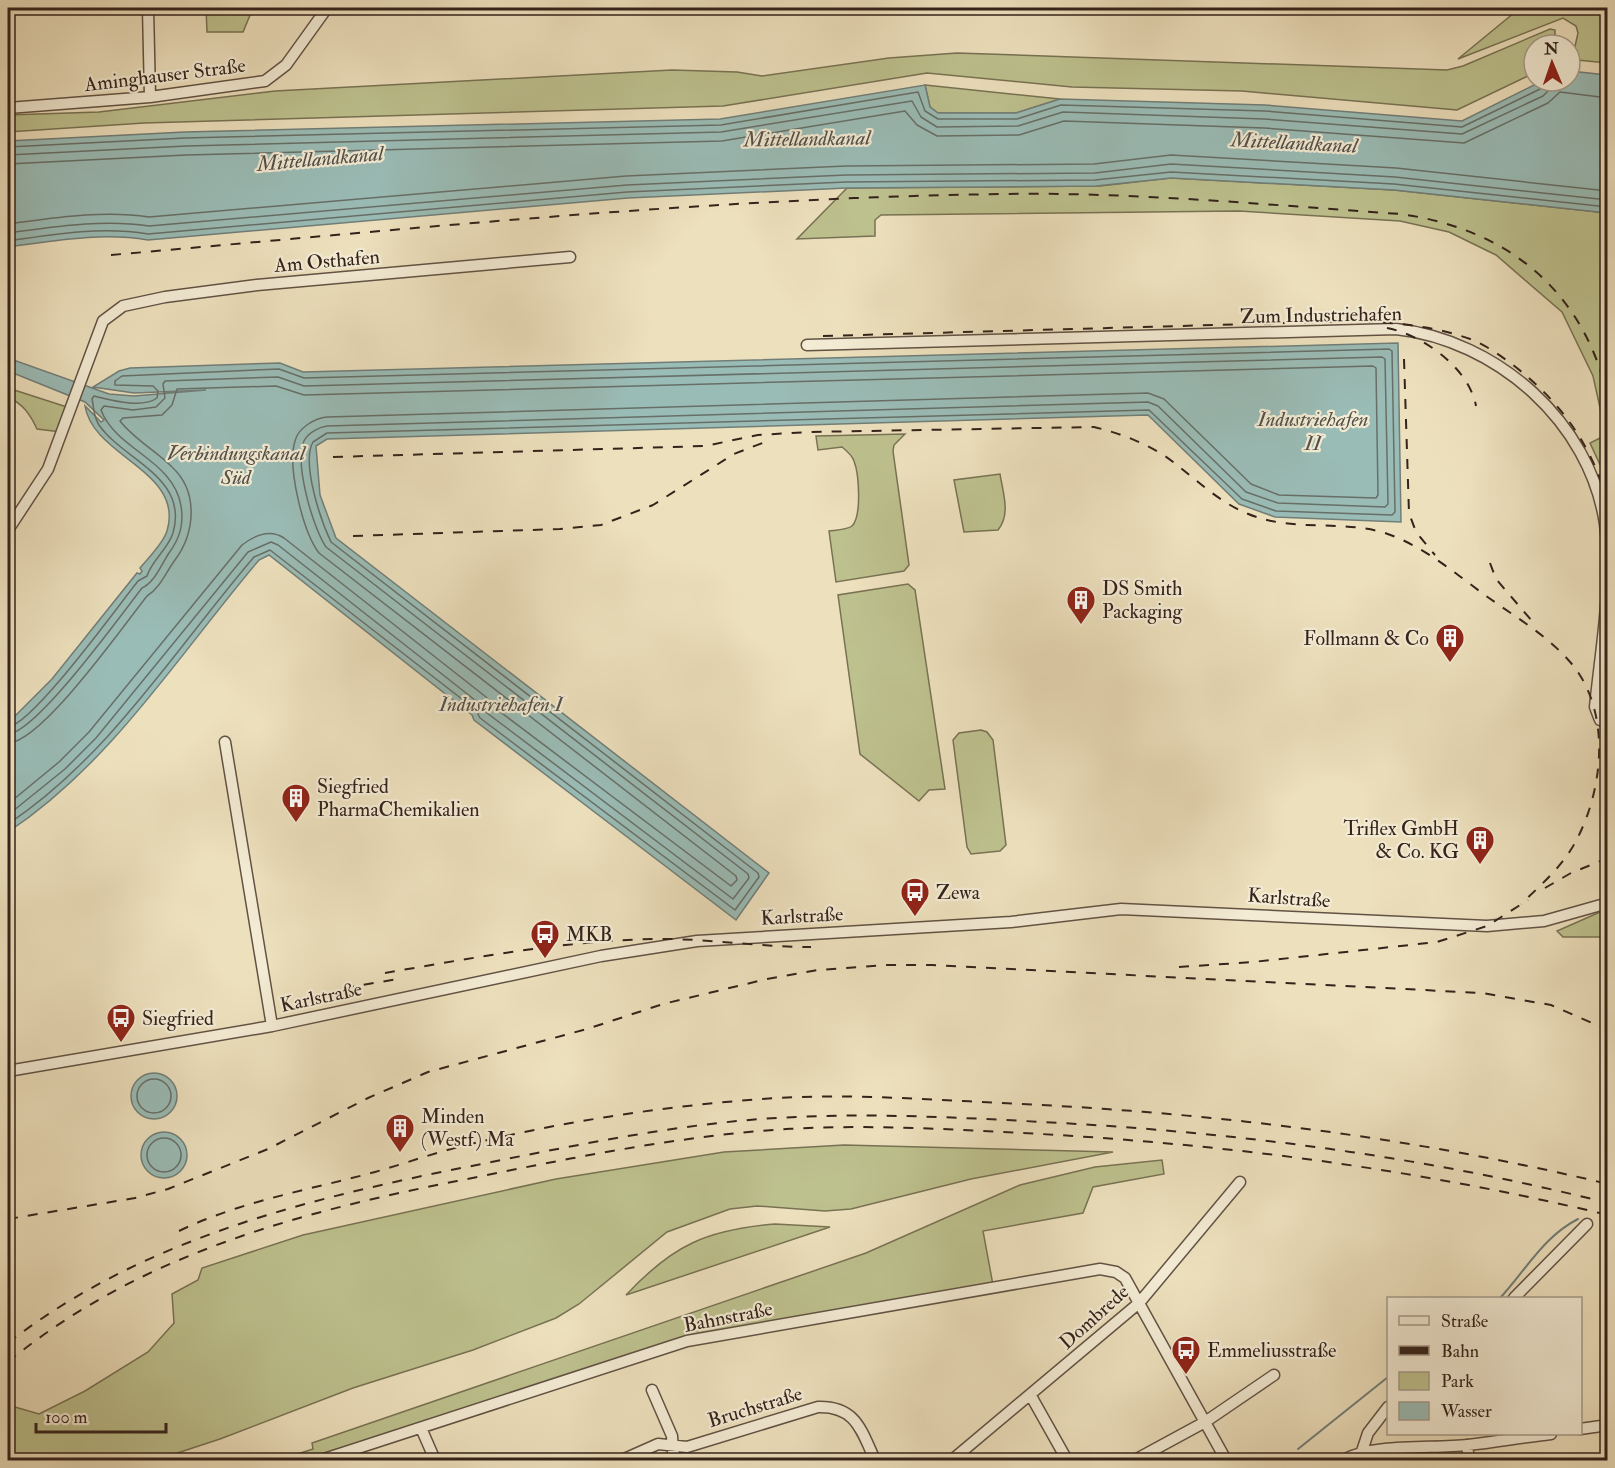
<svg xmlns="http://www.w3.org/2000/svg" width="1615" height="1468" font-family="'IM FELL Double Pica',serif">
<rect width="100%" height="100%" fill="#ede0bd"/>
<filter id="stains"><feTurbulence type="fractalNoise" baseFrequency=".00333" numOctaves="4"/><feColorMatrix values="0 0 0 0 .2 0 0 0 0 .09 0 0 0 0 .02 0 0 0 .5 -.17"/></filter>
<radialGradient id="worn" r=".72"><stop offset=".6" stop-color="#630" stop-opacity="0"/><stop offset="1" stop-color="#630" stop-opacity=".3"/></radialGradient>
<path fill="#bdc18e" stroke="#787254" stroke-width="1.5" d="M206,8H253L243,32H207Z
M1520,8H1607V63L1577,60L1573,55L1578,33L1576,26L1563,18L1458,59Z
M1550,29L1555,30V45H1534V73L1457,110L1242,91L1072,87L927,73L723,106L144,123L8,132V115L99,112L275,91L672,70L737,72L762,76L889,58L957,53L1447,70L1463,66Z
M925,85L1060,99L1016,113H938L930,107Z
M1171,178L1394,190L1607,213V469L1603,471L1590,443L1606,435L1593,376L1562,312L1496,255L1449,232L1400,221L1239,211L881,215L875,220V236L797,239L847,188L1100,186Z
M8,388L70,408L61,432L37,429C30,414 23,404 8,397Z
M905,434L894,445L893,451L909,565L904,571L836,582L829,531C836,530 846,530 852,526C862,516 859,474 854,461C852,455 847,451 842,447L818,450L816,436Z
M1000,474C1003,493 1011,514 998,530L964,532L954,480Z
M908,584L915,590L945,789L929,790L919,801L860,754L838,595Z
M981,730L987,732L993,740L1006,845L1000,851L971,854L967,847L953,740L959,733Z
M1607,909V972L1602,937H1563L1557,931Z
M844,1145L1113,1152L971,1179L851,1209L825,1211L757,1206L730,1209L667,1232L579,1304L556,1318L473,1350L353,1388L220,1439L156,1460H8V1405L39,1414L85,1391L148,1352L174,1323L172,1294L198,1280L202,1268L303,1235L556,1179L724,1152Z
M1162,1160L1164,1174L1093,1187L1083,1213L983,1231L993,1285L687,1341L307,1460H279L313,1449L312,1443L866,1253L1020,1185L1095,1167Z
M775,1224L830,1227L626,1295C673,1245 706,1230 775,1224Z"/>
<path fill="#9abcb6" stroke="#717e78" stroke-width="1.5" d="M1570,71L1607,75V213L1394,190L1171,178L1096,186L847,188L628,198L148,240C101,232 54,241 8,247V141L185,132L720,119L925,85L930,107L938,113H1016L1060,99L1265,105L1462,121L1542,81H1570Z
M1398,343L1401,522L1275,517L1239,504L1148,415L327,439L316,446L320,495L336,538L769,873L736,920L474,720L472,715L269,555L259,560C179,654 112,763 8,832V723L52,679L137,573L140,574L142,571L140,568C148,558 163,544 167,531C185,471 93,457 85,406L101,422L104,420L85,402L8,371V358L109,394L134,396L206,390L134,393L93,387L119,371L130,368L280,363L303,372Z
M131 1096a23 23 0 1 1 46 0a23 23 0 1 1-46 0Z
M141 1155a23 23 0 1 1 46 0a23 23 0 1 1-46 0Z"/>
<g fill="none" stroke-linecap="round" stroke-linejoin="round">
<path stroke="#676f68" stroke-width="1.5" d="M8,147L185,138L721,125L918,92L925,111L938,119H1017L1061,105L1265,111L1462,127L1540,89L1543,81
M8,155L186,146L721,132L912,101L921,117L937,127L1018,126L1063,112L1264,119L1462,134L1543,96L1550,89L1551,81
M8,164L186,155L722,141L905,111L917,125L937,136L1019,135L1064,121L1264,128L1464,143L1548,103L1560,92L1608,98
M8,224C54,218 102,210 149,217L626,176L846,166L1094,164L1171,155L1396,168L1608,191
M8,233C54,227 102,219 149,226L627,185L846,175L1095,173L1171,164L1395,177L1608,200
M8,241C54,234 102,226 148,234L627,192L846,182L1095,180L1171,172L1394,184L1608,207
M8,727C33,724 118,606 138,581L147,576C152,560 168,549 173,533C189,477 124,461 99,425C93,416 94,407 92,399L94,396C111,400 142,409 157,398L158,391L153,386L115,385V381L122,376L279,369L304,378L1389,349L1392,351L1395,512L1392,515L1276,511L1242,499L1149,410L327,433L313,442C301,463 321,521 331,542L758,873L759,877L735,910L480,718L476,710L270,550L254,557C176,648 109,757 8,824
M8,734C36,733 121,615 142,588C155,582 161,565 169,553C180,538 184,524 181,506C174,460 116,450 101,410L104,406L133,410L156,407L165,398L163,384L165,381L278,377L304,386L1382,357L1385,359L1388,504L1385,507L1278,503L1246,492L1158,406L1148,402L327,426C319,427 308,433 304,441C294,463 313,528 326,547L748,874L749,878L733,899L487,713L480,704L278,545L271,542L248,552L96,738L65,769L8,815
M8,743C42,742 124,625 147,596C161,587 166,572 175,560C195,533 199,492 172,467C156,451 134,439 120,421L123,418L162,415L172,405L177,389L276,386L304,395L1373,366L1376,368L1378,495L1376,498L1279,495L1251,484L1164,399L1148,393L327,417C315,418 298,428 295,441C287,467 303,532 319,553L736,876L737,880L731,886L495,708L486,697L284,538C270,529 255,535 242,545L89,732L59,762L8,804
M137 1096a17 17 0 1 1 34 0a17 17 0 1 1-34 0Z
M147 1155a17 17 0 1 1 34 0a17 17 0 1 1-34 0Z"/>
<path stroke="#717e78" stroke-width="2" d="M1602,1145L1608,1138
M1500,1298C1525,1271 1544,1236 1578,1219
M1298,1449L1388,1377"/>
<g stroke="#625244" stroke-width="13">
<path id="minor" d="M148,8L150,97
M8,108L150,97L265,81L286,65L327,8
M807,345L1396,329C1497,340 1590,422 1605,524C1613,584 1601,647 1595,707L1600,720L1608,722
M8,530L48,469L103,321L123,306L165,297L257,285L570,257
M225,742L272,1026
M8,1071L272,1026L601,956L697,941L1011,922L1121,909L1487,926L1544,921L1608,903
M1514,1298L1587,1224
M652,1390L672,1436L673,1452L677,1460
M1031,1396L1067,1460
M421,1428L435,1460
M1580,1429L1608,1425
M1467,1445L1469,1460
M1361,1454L1368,1433L1388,1407
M321,1460L687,1341L1100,1269L1116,1272L1125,1278L1226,1460
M622,1460L658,1444L687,1447L818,1407C856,1406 861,1430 875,1460
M952,1460L1139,1303L1240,1182
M1135,1460L1205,1422L1274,1375
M1343,1460C1375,1443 1431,1449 1468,1445C1496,1442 1523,1437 1551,1434"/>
</g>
<use href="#minor" stroke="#f3ebd4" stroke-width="10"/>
<path stroke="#34221b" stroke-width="2" stroke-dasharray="10 10" stroke-linecap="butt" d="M111,255C409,229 706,198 1004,194C1136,192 1268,205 1400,214C1506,228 1584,290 1608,398
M1387,328C1423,335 1469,368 1476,406
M823,336L1357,321C1393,323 1427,325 1461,336C1480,341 1497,353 1513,365C1561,402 1590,443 1608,501
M1404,359L1409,513L1416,532L1435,555
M333,457L705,446L758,435L808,432L1094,427C1119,433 1143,442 1165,456C1192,475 1215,500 1246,513C1291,533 1339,519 1385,533C1424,546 1457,575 1489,598C1517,618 1548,636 1571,663C1611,710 1604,787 1577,839C1564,865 1542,884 1521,904
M353,536L560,529L601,525L653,505L734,454L765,442
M1490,563L1496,579L1532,621
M1602,728L1608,663
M1545,888L1571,873L1608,858
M1179,967L1253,962L1437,942L1487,926L1528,900
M385,973C472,958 563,941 652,939C705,938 758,947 811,947
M344,988L398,979
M8,1219L135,1198L168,1189L268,1149L368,1098L428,1072L587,1029L663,1004L767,979L818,970L885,965H932L1482,993L1551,1005L1608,1030
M179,1231C241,1201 309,1190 375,1172C400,1165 425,1156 451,1149C552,1123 657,1107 761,1099C841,1093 921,1099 1001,1103C1205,1112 1409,1136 1608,1184
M8,1343C137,1243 294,1202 451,1170C554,1150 656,1127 761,1119C855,1112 949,1117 1043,1122C1233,1132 1423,1156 1608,1203
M8,1362C137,1256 295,1213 457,1181C557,1161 657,1140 759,1131C853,1123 948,1129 1041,1134C1233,1145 1421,1170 1608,1215"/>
</g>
<defs>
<g id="building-pin" transform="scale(1.5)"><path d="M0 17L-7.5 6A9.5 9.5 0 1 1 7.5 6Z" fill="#8f2418" stroke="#f3ebd4"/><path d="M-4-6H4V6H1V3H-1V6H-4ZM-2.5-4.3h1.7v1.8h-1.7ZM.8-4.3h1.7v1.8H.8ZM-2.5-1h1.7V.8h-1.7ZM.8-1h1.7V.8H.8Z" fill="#fff"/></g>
<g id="bus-pin" transform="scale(1.5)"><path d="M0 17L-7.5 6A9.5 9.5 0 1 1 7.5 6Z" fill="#8f2418" stroke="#f3ebd4"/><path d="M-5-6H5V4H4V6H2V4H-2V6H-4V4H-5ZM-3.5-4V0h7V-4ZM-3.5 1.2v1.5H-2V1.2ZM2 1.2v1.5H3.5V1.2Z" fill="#fff"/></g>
</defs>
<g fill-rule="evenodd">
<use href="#building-pin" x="1081" y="600"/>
<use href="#building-pin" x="1450" y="638"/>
<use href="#building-pin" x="296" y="798"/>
<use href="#building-pin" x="1480" y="840"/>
<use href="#bus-pin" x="915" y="892"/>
<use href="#bus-pin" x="545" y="934"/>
<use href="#bus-pin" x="121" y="1018"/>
<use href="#building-pin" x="400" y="1128"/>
<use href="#bus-pin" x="1186" y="1350"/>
</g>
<g text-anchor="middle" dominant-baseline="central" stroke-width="4.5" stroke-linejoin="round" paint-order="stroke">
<g font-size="20" fill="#34221b" stroke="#f3ebd4">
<text transform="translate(165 75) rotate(-7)">Aminghauser Straße</text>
<text transform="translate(327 261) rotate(-5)">Am Osthafen</text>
<text transform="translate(1321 315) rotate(-1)">Zum Industriehafen</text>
<text transform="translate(1289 898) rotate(4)">Karlstraße</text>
<text transform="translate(802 916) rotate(-3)">Karlstraße</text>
<text transform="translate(321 997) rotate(-12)">Karlstraße</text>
<text transform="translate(728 1317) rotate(-11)">Bahnstraße</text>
<text transform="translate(1094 1317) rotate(-42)">Dombrede</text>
<text transform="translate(755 1407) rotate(-17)">Bruchstraße</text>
</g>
<g font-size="20" fill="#34221b" stroke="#f3ebd4" text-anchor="start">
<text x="1102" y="588">DS Smith<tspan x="1102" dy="23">Packaging</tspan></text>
<text x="1429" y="638" text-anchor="end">Follmann &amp; Co</text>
<text x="317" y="786">Siegfried<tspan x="317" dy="23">PharmaChemikalien</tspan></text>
<text x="1459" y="828" text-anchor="end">Triflex GmbH<tspan x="1459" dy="23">&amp; Co. KG</tspan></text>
<text x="936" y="892">Zewa</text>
<text x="566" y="934">MKB</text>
<text x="142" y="1018">Siegfried</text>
<text x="421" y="1116">Minden<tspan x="421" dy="23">(Westf) Ma</tspan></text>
<text x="1207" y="1350">Emmeliusstraße</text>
</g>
<g font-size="21" font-style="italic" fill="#53504a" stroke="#f3ebd4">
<text transform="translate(807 139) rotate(-1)">Mittellandkanal</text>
<text transform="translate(1294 143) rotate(3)">Mittellandkanal</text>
<text transform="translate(320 159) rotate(-5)">Mittellandkanal</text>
<text x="1313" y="419">Industriehafen<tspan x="1313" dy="24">II</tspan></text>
<text x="236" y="453">Verbindungskanal<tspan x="236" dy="24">Süd</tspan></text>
<text x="501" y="704">Industriehafen I</text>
</g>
</g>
<rect width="1615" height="1468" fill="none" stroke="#ede0bd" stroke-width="30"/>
<rect x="9" y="9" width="1597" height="1450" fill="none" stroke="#34221b" stroke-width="3"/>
<rect x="15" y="15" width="1585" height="1438" fill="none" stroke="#34221b" stroke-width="1.5"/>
<rect x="1387" y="1297" width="195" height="138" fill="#f3ebd4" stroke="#a79b8a" stroke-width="1.5"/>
<rect x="1399" y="1316" width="30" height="9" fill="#f3ebd4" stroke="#a79b8a" stroke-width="1.5"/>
<text x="1441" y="1327" font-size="18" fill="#34221b">Straße</text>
<rect x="1399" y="1346" width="30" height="9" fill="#34221b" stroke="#a79b8a" stroke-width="1.5"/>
<text x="1441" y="1357" font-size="18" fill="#34221b">Bahn</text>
<rect x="1399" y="1372" width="30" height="18" fill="#bdc18e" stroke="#a79b8a" stroke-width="1.5"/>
<text x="1441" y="1387" font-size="18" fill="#34221b">Park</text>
<rect x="1399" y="1402" width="30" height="18" fill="#9abcb6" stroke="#a79b8a" stroke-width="1.5"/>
<text x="1441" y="1417" font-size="18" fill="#34221b">Wasser</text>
<g transform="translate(1552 63) rotate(358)"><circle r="28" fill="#f3ebd4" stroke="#a79b8a" stroke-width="1.5"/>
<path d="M0-4.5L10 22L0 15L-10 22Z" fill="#8f2418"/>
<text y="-9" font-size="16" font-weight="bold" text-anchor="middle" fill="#34221b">N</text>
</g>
<path d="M36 1423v9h130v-9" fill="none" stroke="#34221b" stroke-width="3"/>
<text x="45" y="1423" font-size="18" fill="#34221b" stroke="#f3ebd4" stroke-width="4.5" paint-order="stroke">100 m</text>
<rect width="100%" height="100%" filter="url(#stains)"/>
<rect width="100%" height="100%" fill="url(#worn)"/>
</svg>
